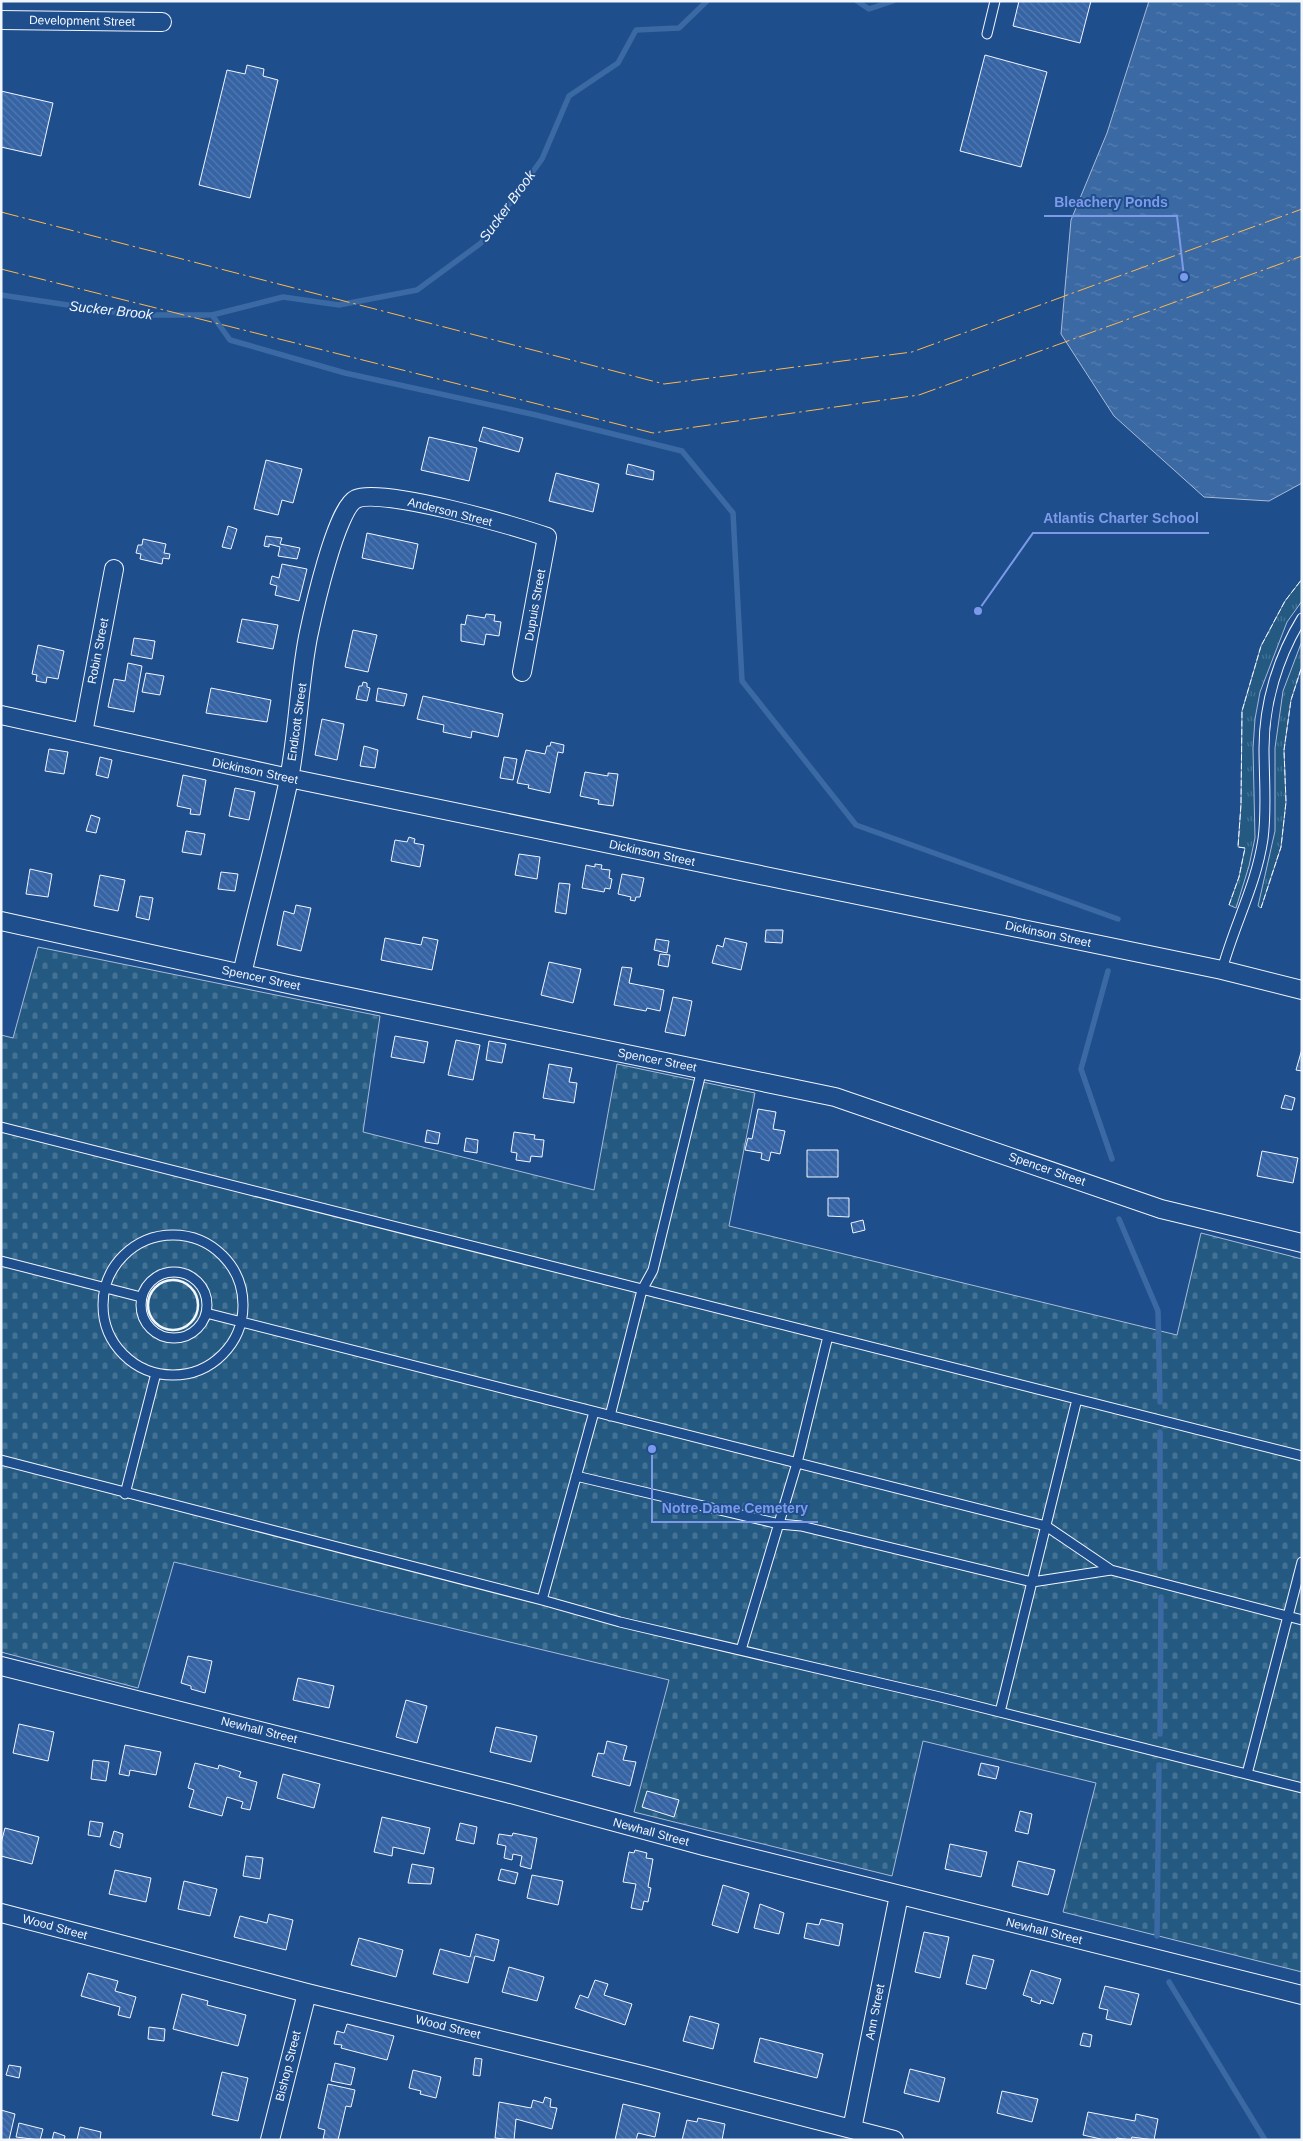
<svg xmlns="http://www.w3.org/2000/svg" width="1303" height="2141" font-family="Arial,sans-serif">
<defs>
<pattern id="grass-tufts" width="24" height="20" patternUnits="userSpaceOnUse" patternTransform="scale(1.25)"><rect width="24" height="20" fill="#245a82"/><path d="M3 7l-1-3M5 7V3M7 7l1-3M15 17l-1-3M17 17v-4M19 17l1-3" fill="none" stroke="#447295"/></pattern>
<pattern id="cemetery-stones" width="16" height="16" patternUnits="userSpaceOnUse" patternTransform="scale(1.25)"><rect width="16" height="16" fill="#245a82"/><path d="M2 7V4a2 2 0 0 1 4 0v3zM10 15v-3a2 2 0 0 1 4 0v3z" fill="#447295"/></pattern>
<pattern id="water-ripples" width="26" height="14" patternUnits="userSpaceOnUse" patternTransform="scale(1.25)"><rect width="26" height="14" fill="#3b69a3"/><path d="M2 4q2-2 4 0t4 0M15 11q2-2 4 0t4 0" fill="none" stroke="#587fb1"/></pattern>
<pattern id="building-back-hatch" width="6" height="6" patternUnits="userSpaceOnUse" patternTransform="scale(1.25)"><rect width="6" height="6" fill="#3563a3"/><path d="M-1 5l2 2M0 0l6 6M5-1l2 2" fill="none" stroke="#537ab1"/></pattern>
</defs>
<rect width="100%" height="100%" fill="#1f4e8c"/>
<path fill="url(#grass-tufts)" stroke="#a8bbd7" d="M1302,579V601L1287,622L1260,692L1255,719L1253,748L1255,838L1249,866L1236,908L1229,905L1239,877L1245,848L1238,847L1241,804L1242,711L1261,646L1285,601Z
M1302,641V666L1291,700L1284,750L1286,802L1281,847L1261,908L1258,906L1275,831V748L1283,691Z"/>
<path fill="url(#cemetery-stones)" stroke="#a8bbd7" d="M38,947L380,1016L363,1132L594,1190L617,1064L755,1093L729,1226L1177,1335L1201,1233L1302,1259V1972L1063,1912L1096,1783L923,1741L892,1876L634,1812L669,1680L174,1562L138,1688L1,1652V1035L13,1038Z"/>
<path fill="url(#water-ripples)" stroke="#a8bbd7" d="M1149,1H1302V483L1269,501L1204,497L1114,416L1061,334L1071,220L1107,133Z"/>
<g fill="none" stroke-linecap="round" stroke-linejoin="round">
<path stroke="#3b69a3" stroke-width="5.5" d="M857,1L869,9L893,1
M1,295L135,315H212L283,297L339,305L417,290L481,243L542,159L569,96L618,63L636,30L679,28L707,1
M212,315L230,340L345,373L536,415L682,451L733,513L742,681L856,825L1118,919
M1108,971L1081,1069L1112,1159
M1119,1219L1158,1311L1160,1402
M1160,1568V1432
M1160,1734L1161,1597
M1157,1936L1159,1765
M1169,1982L1265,2140"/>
</g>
<path fill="url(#building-back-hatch)" stroke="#f2f6ff" d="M1019,1H1091L1080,43L1013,26Z
M985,55L1047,72L1021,167L960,151Z
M247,65L264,69L263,76L278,80L250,198L199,185L227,70L245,74Z
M1,91L53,103L41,156L1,147Z
M483,427L523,438L519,452L479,441Z
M429,437L477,448L469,481L421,470Z
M266,460L302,469L293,503L282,500L278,515L254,509Z
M628,464L654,471L653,480L626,474Z
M556,473L599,484L593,512L549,501Z
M228,526L237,529L231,549L222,547Z
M367,533L418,544L413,569L362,558Z
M266,536L282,538L280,544L300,548L297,559L278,556L280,547L269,544V547L264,546Z
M143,539L166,544L164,553L170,554L169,559L163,558L162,564L140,559L141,554L136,553L138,545H142Z
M282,564L307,569L299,601L275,595L277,586L270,584L272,576L279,578Z
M486,614L495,615L494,621L501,622L499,636L486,634L484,645L461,641V624L465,625L467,615L485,618Z
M242,619L278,625L273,649L237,642Z
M353,630L377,635L368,672L345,667Z
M134,638L155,641L152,659L131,655Z
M38,645L64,651L58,679L47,677L46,683L36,681L37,675L32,674Z
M128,663L142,666L134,712L108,707L114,679L125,681Z
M146,673L164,676L160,695L142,692Z
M363,682L367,683V687L370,688L367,701L356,699L359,686H362Z
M211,688L271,700L267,722L206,713Z
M378,688L407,694L404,706L376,701Z
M423,696L503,714L498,737L472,731L471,738L443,732L444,725L417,719Z
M322,719L344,724L337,760L315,755Z
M551,742L564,745L563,753L558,752L550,793L528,788L529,785L517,783L526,750L545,754L547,746H550Z
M364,746L378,750L375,768L360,766Z
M49,749L68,752L64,774L45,771Z
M100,757L112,760L108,778L96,775Z
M504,757L517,759L513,780L500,778Z
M585,772L608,776V773L618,774L613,806L598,804L599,800L580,796Z
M183,775L206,780L200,815L190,814L191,809L177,806Z
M235,788L255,792L249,820L229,816Z
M91,815L100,818L96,833L86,831Z
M186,831L205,834L201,855L182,852Z
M409,837L415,839L414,843L424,845L420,867L391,861L395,840L407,842Z
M519,854L540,857L537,879L515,875Z
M595,864L602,865L601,869L610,870L609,878L612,879L610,889L605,888L604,892L582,888L586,865L595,867Z
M30,869L52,874L48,897L26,894Z
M221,872L238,874L235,891L218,889Z
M622,874L644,878L640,897H636L635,901L630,900L631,897L618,894Z
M100,875L125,880L118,911L94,906Z
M559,883L570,884L566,914L555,912Z
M140,896L153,898L149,920L136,917Z
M296,905L311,908L301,951L277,945L284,911L294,914Z
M766,930H783L782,943L765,942Z
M423,937L438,940L432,970L381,960L385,938L421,945Z
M725,938L747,943L741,970L712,963L717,945L723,947Z
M656,939L669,941L667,953L654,950Z
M660,954L670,955L668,967L658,965Z
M549,962L581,969L573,1003L541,995Z
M622,967L632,968L629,983L664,990L660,1011L647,1008L646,1011L614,1005Z
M673,997L692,1001L685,1036L665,1032Z
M395,1036L428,1042L424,1063L391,1057Z
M456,1040L480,1045L473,1080L448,1075Z
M489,1041L506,1044L502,1063L486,1060Z
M1302,1049V1071L1296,1070Z
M549,1064L572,1068L569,1082L577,1083L574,1103L543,1098Z
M1285,1095L1295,1098L1292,1110L1281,1108Z
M758,1109L776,1112L773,1129L785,1131L780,1154L771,1152L769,1161L761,1159L762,1153L745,1150L748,1138L752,1139Z
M427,1130L440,1133L438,1144L425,1142Z
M514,1132L535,1135L534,1139L544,1140L542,1157L531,1156L530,1162L516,1160L517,1153L511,1152Z
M466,1138L478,1140L477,1153L464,1151Z
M807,1150H838V1177H807Z
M1262,1151L1298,1158L1293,1183L1257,1176Z
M828,1198H849V1217L828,1216Z
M863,1220L865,1230L853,1233L851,1223Z
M188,1656L212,1661L205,1693L191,1689V1686L181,1683Z
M298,1678L334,1686L329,1708L293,1700Z
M406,1700L427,1706L417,1743L396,1737Z
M19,1724L54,1732L48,1761L13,1753Z
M496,1727L537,1736L531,1762L490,1752Z
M607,1741L627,1746L623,1760L636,1762L630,1786L592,1776L598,1753L604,1754Z
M125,1745L161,1752L156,1775L130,1770L129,1776L119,1774Z
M93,1760L109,1762L106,1781L91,1779Z
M195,1763L218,1769L219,1765L241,1772L239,1777L257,1782L250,1810L241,1808L243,1802L227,1797L222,1816L189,1807L194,1790L188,1788Z
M981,1763L999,1767L996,1779L978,1775Z
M283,1774L320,1784L314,1808L277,1798Z
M647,1791L679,1800L674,1817L642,1807Z
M1020,1811L1032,1814L1028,1834L1015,1831Z
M382,1817L430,1828L424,1854L393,1847L392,1856L374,1852Z
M90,1821L103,1823L100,1837L88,1835Z
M460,1823L477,1827L474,1844L456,1840Z
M5,1828L39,1837L32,1864L1,1856V1843Z
M114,1831L123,1834L120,1848L110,1845Z
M513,1833L537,1838L531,1869L520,1866L522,1856L513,1854L512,1860L504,1858L506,1846L497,1844L499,1834L512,1836Z
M950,1844L987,1852L981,1877L945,1869Z
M635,1850L647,1853L646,1858L653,1859L648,1887L651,1888L648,1902L644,1901L642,1910L631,1908L636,1884L623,1882L629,1852L634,1853Z
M246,1856L263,1858L260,1879L243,1876Z
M1018,1861L1055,1870L1048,1895L1012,1886Z
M412,1864L434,1868L431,1884L408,1883Z
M501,1869L518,1873L515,1884L498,1880Z
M115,1870L151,1878L146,1902L109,1894Z
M532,1875L563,1881L558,1905L527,1898Z
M184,1881L217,1889L210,1916L178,1909Z
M723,1885L749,1893L738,1933L712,1925Z
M760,1904L784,1913L779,1934L754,1928Z
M269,1914L293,1920L286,1950L234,1937L240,1916L267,1923Z
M821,1919L843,1924L839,1946L804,1938L807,1923L819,1925Z
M924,1932L949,1937L940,1978L915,1972Z
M476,1934L499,1940L494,1961L475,1956L468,1983L433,1974L440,1949L470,1957Z
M359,1938L403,1950L396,1977L351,1965Z
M973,1955L994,1960L986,1989L966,1984Z
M509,1967L544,1977L537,2001L502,1992Z
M1031,1970L1061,1979L1053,2004L1041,2000L1040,2004L1031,2001L1032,1998L1023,1995Z
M88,1973L118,1981L115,1991L136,1997L130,2018L118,2015L120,2007L81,1996Z
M595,1980L608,1984L604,1995L632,2004L625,2025L575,2008L580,1995L588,1998Z
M1105,1986L1139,1994L1131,2025L1106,2019L1108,2010L1099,2008Z
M182,1994L208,2001L207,2005L246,2015L238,2046L173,2029Z
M690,2016L719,2024L713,2049L683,2041Z
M347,2024L394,2036L387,2060L341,2048L342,2045L334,2044L337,2031L344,2033Z
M149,2027L165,2029L164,2041L148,2039Z
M1083,2033L1092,2035L1090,2047L1080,2045Z
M760,2038L823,2054L817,2078L754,2062Z
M475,2058L482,2059L480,2076L473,2075Z
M335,2063L355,2068L351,2085L331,2081Z
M9,2065L21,2067L19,2078L6,2075Z
M910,2069L945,2078L939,2102L904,2093Z
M413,2070L441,2077L436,2098L420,2094L421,2091L409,2088Z
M222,2072L248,2078L238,2121L212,2115Z
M328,2084L355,2090L351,2107L346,2106L338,2140L323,2139L325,2130L318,2128Z
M1002,2091L1038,2099L1032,2122L997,2113Z
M545,2097L551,2099L550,2107L557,2108L552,2129L516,2119L514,2140L495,2138L499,2102L531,2108L533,2100L543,2103Z
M623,2104L660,2113L655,2137L638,2133L636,2140H615Z
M1,2110L15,2114L9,2140H1Z
M1088,2112L1135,2121L1136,2114L1158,2119L1154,2140L1132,2137L1131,2140L1117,2138L1116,2140H1105L1083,2135Z
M698,2118L725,2124L722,2140H682L687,2120L697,2122Z
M19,2123L43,2129L40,2140L16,2137Z
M80,2127L101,2132L100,2140H77Z
M54,2132L65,2136L64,2140H52Z"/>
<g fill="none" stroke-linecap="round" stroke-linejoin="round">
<g stroke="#f2f6ff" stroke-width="11">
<path id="service" d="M987,34L995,1
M1222,970C1234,925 1256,886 1263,839C1267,809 1264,779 1264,748C1264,703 1278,657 1302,618
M1,1127L1302,1456
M103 1305a70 70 0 1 1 140 0a70 70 0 1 1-140 0Z
M1,1261L141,1297
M141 1305a33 33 0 1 1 66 0a33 33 0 1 1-66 0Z
M206,1313L1046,1526L1111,1570L1302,1620
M610,1416L642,1290L653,1270L702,1069
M1,1460L542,1600L620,1622L940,1697L1302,1788
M576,1476L779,1524L801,1526L1032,1582L1111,1570
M125,1494L156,1373
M542,1600L594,1412
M741,1650L797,1463L828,1336
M1000,1712L1077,1399
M1247,1774L1302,1562"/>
</g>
<g stroke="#f2f6ff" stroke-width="20">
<path id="minor" d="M1,20L162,22
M1,715L289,778L1222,970L1302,990
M83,733L114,569
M1,921L297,986L835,1097L1161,1209L1302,1243
M242,974C257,909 275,845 289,779C298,732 299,684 308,637C313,613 336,508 356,499C381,487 516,526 547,537L522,672
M1,1666L507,1793L704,1846L1302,1995
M1,1913L307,1993L642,2075L894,2140
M852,2129L899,1895
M270,2140L307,1993"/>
</g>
<use href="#service" stroke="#1f4e8c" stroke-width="9"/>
<use href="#minor" stroke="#1f4e8c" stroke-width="18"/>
<path stroke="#f2f6ff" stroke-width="1" stroke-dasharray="6 2.5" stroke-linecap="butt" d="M1229,905L1239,877L1245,848L1238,847L1241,804L1242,711L1261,646L1285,601L1302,579
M1261,908L1281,847L1286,802L1284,750L1291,700L1302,666"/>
<path stroke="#f2f6ff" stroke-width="2.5" d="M148 1305a25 25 0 1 1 50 0a25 25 0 1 1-50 0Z"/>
<path stroke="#ffb74d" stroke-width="1" stroke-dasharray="18 4 2.5 4" stroke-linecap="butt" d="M1,212L664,384L912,352L1302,209
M1,269L653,433L919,395L1302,256"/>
</g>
<g text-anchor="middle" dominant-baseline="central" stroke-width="4" stroke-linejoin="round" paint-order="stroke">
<g font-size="12" fill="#f2f6ff" stroke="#1f4e8c">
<text transform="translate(82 21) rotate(1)">Development Street</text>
<text transform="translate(450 512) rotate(14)">Anderson Street</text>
<text transform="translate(535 605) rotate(-80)">Dupuis Street</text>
<text transform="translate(98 651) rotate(-79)">Robin Street</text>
<text transform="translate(297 722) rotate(-82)">Endicott Street</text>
<text transform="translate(255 771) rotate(12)">Dickinson Street</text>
<text transform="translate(652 853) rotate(12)">Dickinson Street</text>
<text transform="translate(1048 934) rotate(12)">Dickinson Street</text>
<text transform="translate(261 978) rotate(12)">Spencer Street</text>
<text transform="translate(657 1060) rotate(11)">Spencer Street</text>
<text transform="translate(1047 1169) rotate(19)">Spencer Street</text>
<text transform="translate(259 1730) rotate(14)">Newhall Street</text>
<text transform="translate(651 1832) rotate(15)">Newhall Street</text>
<text transform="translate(55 1927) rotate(15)">Wood Street</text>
<text transform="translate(1044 1931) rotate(14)">Newhall Street</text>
<text transform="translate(875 2012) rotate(-79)">Ann Street</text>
<text transform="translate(448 2027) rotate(14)">Wood Street</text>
<text transform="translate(288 2066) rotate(-76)">Bishop Street</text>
</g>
<g font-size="14" font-style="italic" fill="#f2f6ff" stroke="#1f4e8c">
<text transform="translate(507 206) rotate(-54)">Sucker Brook</text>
<text transform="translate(111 310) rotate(6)">Sucker Brook</text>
</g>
</g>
<path fill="none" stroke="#7d9aea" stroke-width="2" d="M1184 277L1177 216H1044M978 611L1033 533H1209M652 1449L652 1522H818"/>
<g fill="#7d9aea" stroke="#1f4e8c" stroke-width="2">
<circle cx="1184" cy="277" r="5"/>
<circle cx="978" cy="611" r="5"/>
<circle cx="652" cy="1449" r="5"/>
</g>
<g font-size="14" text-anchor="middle" font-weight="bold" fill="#7d9aea" stroke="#1f4e8c" stroke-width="4" stroke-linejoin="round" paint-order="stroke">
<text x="1111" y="207">Bleachery Ponds</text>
<text x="1121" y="523">Atlantis Charter School</text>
<text x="735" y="1513">Notre Dame Cemetery</text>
</g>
<rect width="1303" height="2141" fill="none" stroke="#f2f6ff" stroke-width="5"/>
</svg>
